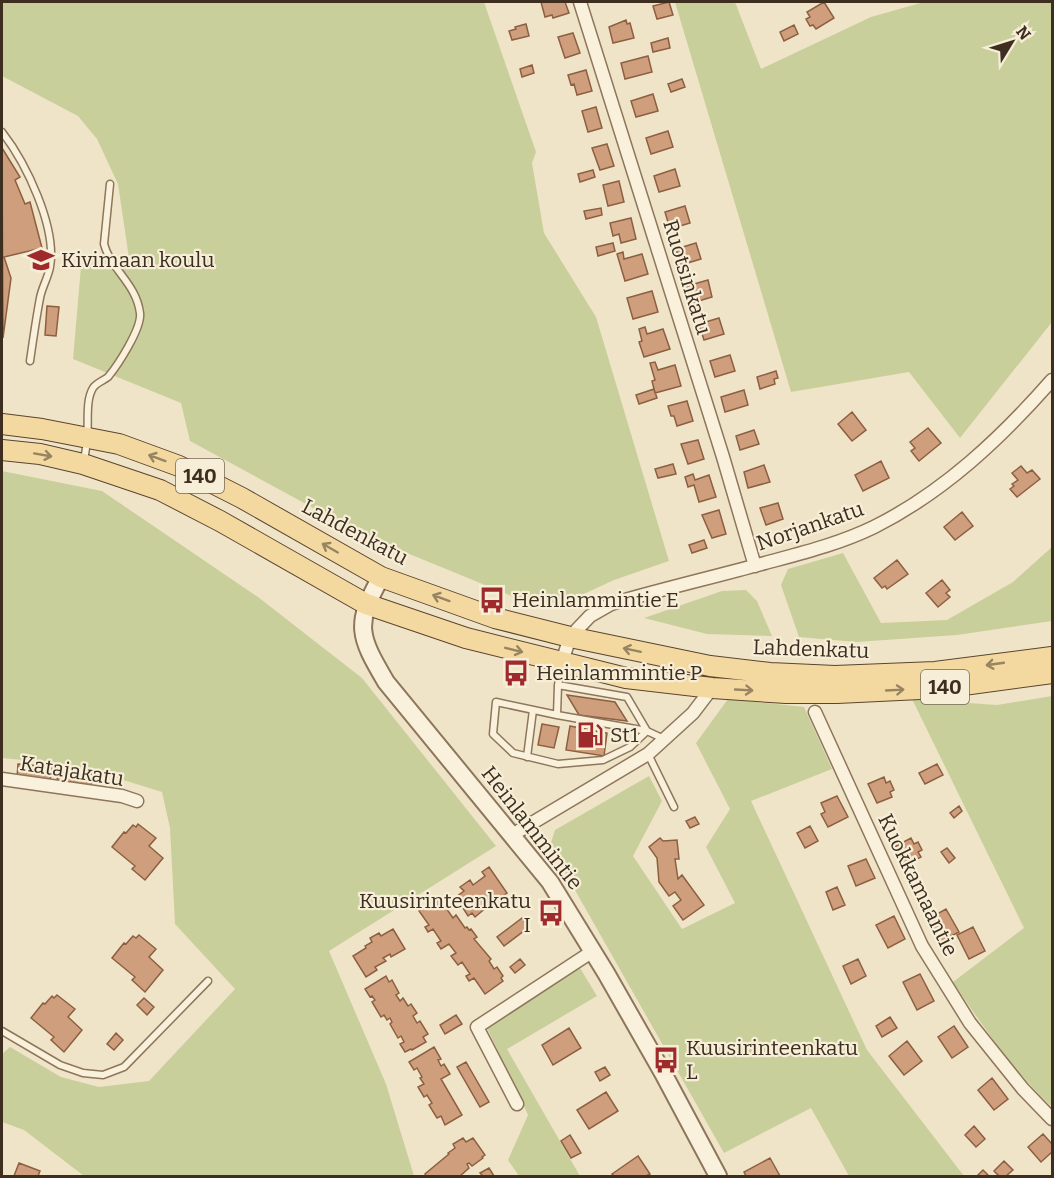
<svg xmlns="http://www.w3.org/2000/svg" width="1054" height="1178" font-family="Bitter,serif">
<rect width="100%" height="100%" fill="#f0e4c8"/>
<path fill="#c9cf9b" d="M2,2H484L536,152L532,163L544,233L596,317L669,561L614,580L562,604L519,599L363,535L190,441L181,403L73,359L82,255L130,265L118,184L97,139L78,116L2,76Z
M675,2H735L761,69L871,17L924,2H1052V322L960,438L909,372L791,392Z
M2,471L102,491L258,597L362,678L496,846L329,951L386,1084L414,1176H84L24,1130L2,1122V1054L10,1047L61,1077L99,1087L149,1081L235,989L175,924L170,828L162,792L75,765L2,758Z
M1052,547V621L957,635L856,642L799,637L781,585L788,569L843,553L881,623L947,620L1013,582Z
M746,590L757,601L772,636L707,634L644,618L722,591Z
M1052,696V1107C1013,1070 983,1027 953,982L1024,928L912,699L997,705Z
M728,699L804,707L832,769L751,801L867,1050L964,1176H849L811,1108L724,1153L550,846L555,830L649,776L662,801L633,856L682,929L735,903L706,847L730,809L696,743Z
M580,968L597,996L507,1049L580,1176H519L508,1160L528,1115L487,1028Z"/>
<path fill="#cf9f7d" stroke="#8d5f41" stroke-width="1.5" d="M541,2H565L569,13L553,18L552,15L545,17Z
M669,2L673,15L657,19L653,6Z
M824,2L834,18L816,29L813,25L810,26L806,19L810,17L807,12Z
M626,20L627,24L630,23L634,38L613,43L609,27Z
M526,24L529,36L512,40L509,31L516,29L515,27Z
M794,25L798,34L784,41L780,32Z
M573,33L580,53L565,58L558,37Z
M668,38L670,48L653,52L651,43Z
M648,56L652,72L625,79L621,63Z
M532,65L534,73L522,77L520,69Z
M586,70L592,91L577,95L574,84L571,85L568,75Z
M682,79L685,87L671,92L668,84Z
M653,94L658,111L636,117L631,101Z
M596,107L602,128L588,132L582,111Z
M668,131L673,147L651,154L646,138Z
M607,144L614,166L600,170L592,148Z
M2,148L20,177L15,180L25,204L30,202L42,248L4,257L11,278L3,338Z
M675,169L680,186L659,192L654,176Z
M593,170L595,177L580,182L578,174Z
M619,181L624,202L608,206L603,185Z
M685,206L690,223L670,229L665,212Z
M601,208L602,215L586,219L584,211Z
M631,218L636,239L621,243L619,234L613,236L610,223Z
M613,243L615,251L598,256L596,247Z
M696,243L701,259L681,265L676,249Z
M623,252L624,259L642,254L648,274L625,281L617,254Z
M708,280L712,297L692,303L687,286Z
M652,291L658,312L633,319L627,298Z
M47,306L59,307L56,336L45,335Z
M719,318L724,334L704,340L699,324Z
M645,327L647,334L663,329L670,349L644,357L639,342L642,341L639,329Z
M730,355L735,371L715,377L710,361Z
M655,362L658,370L675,365L681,386L655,393L652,381L655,380L650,363Z
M776,371L778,378L774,379L775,384L760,389L757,377Z
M654,389L657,398L639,404L636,395Z
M744,390L748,405L725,412L721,397Z
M687,401L693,421L677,426L674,416H671L668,406Z
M852,412L866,430L852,441L838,424Z
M928,428L941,443L919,461L911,451L915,448L910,442Z
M754,430L759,444L740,450L736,436Z
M698,440L704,459L688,464L681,444Z
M881,461L889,478L863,491L855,475Z
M673,464L676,474L658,478L655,469Z
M764,465L770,482L748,488L744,472Z
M1021,466L1027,473L1032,470L1040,479L1017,497L1010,489L1014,486L1012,484L1018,480L1012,473Z
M693,474L695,480L709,475L716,497L699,502L694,485L688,487L685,477Z
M778,503L783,519L766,525L760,508Z
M719,510L726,534L712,538L702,515Z
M962,512L973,526L955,540L944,527Z
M704,540L707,548L692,553L689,545Z
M897,560L908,574L887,589L885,586L882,588L874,578Z
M942,580L950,590L946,593L950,597L938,607L926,593Z
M567,695L615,702L627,721L579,715Z
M542,724L559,727L554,748L538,745Z
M570,726L607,733L604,756L566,750Z
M18,764L52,767L50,781L17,778Z
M937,764L943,775L925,784L919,773Z
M59,769L93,774L91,786L57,780Z
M884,777L886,783L890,781L894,790L890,792L892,797L877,803L868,784Z
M837,796L848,817L828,827L821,814L825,812L821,803Z
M959,806L962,811L954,818L950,813Z
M695,817L699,824L690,828L686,821Z
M138,824L156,838L149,846L163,858L145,880L132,869L135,866L112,847L124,832L126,833L133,825L136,827Z
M810,826L818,841L805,848L797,833Z
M660,838L663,841L677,840L679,859H675L678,879L682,875L704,905L683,920L673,906L681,900L675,892L669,896L659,882L657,858L649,847Z
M911,838L914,844L918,842L922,850L918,852L921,857L904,866L894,847Z
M947,848L955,858L949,863L941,852Z
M866,859L875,878L856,886L848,866Z
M489,867L507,893L498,899L496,896L486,903L488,906L475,917L472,913L468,916L456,897L464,891L460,887L470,880L473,885L485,876L482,872Z
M837,887L845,905L833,910L826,892Z
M438,897L439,899L443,897L449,906L446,908L453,918L456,915L465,928L467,927L469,930L471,929L477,937L474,939L491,959L489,961L494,969L497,967L503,976L501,978L503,981L485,994L474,978L469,981L466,976L470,974L462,962L458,965L451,956L456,953L449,944L441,949L437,943L441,941L433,929L428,932L425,927L429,925L419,911Z
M946,909L959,932L940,942L928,919Z
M894,916L905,939L888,948L876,925Z
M522,918L529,927L504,946L497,937Z
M973,927L985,951L969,959L957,935Z
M393,929L405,949L391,957L390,954L383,958L386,961L375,967L377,970L366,977L353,956L366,948L365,946L372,942L370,938L379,933L381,936Z
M139,935L156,949L149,957L163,970L145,992L132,980L135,977L112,958L124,943L126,944L133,936L136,938Z
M520,959L525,965L515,973L510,967Z
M858,959L866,976L851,984L843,966Z
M920,974L934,1001L917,1010L903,982Z
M386,976L389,982L392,980L399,993L396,995L400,1001L403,998L408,1006L411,1004L417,1013L413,1016L417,1023L420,1021L428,1034L423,1037L426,1042L412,1050L411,1049L405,1052L400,1044L404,1042L401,1036L398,1038L390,1024L392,1022L390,1018L387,1020L384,1015L381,1017L372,1002L375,1000L372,996L370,997L365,989Z
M57,995L75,1009L68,1017L82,1030L64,1052L51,1040L54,1037L31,1018L43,1003L45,1004L52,996L54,998Z
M144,998L154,1007L147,1015L137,1005Z
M456,1015L462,1024L445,1034L440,1025Z
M890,1017L897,1028L882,1037L876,1026Z
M954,1026L968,1047L952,1058L938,1037Z
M569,1028L581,1048L553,1065L542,1045Z
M116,1033L123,1040L114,1050L107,1044Z
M907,1041L922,1061L904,1075L889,1056Z
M434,1047L441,1059L438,1060L441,1066L444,1064L450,1074L441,1079L462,1115L445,1125L441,1116L437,1118L429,1105L432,1103L427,1095L424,1097L418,1087L424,1084L420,1078L422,1077L417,1068L414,1070L409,1062Z
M466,1062L489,1102L480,1107L457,1067Z
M605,1067L610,1075L600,1081L595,1072Z
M992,1078L1008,1099L994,1110L978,1090Z
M606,1092L618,1111L589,1129L577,1110Z
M974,1126L985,1139L976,1147L965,1135Z
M1043,1134L1052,1144V1152L1041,1162L1028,1147Z
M570,1135L581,1153L571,1158L561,1141Z
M463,1138L466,1142L473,1138L485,1155L482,1157L483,1158L472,1166L469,1163L467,1164L469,1168L460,1176H426L425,1174L449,1154L448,1153L455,1148L453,1144Z
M638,1156L650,1174L646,1176H614L612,1174Z
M770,1158L780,1176H746L744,1172Z
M1004,1161L1013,1170L1006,1176H999L994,1171Z
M19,1163L40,1171L38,1176H14Z
M489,1168L494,1176H483L480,1173Z
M983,1170L989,1176H977Z"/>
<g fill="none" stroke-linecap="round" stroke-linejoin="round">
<g stroke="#8d765c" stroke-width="9">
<path id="service" d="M2,132C26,163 57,227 50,267C48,278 42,287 40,298C36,319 33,340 30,361
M84,461C85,453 87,445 87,438C89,423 85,401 93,388C96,383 103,381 108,377C118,365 142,328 140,313C136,283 111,270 104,244L110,184
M562,664L558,685L557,715L647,731L664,739
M557,715L496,702L493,734L513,753L558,764L603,760L630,747L647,731L627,697L558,685
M648,754L674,807
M527,757L533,710
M2,1031L60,1065L83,1073L103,1075L124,1067L208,981"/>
</g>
<g stroke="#8d765c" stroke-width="15">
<path id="minor" d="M580,2L723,457L755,566
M562,662L570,637L590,616L611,604C662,589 714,577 765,563C802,553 839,544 874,527C944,492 1001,438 1052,380
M815,712L922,946L970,1023L1023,1089L1052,1119
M2,779L122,796L137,801
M512,835L648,754L693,713L712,688
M517,1104L477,1027L593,951"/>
</g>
<g stroke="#8d765c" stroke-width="20">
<path id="tertiary" d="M381,577C354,625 359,636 386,682L550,882L606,973L663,1073L718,1176"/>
</g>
<g stroke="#5b4430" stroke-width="22">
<path id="primary" d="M2,424L42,429L119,444L179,466L242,498L381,577L495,618L570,637L710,666L770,673L835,676L935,672L1052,657
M2,450L40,454L83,464L160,490L220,521L366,604L466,638L626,678L712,688L786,693H837L941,688L1052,673"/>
</g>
<use href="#service" stroke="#faf1dc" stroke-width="6"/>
<use href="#minor" stroke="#faf1dc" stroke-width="12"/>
<use href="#tertiary" stroke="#faf1dc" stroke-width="16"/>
<use href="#primary" stroke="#f3d9a0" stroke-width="20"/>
</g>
<defs><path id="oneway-shaft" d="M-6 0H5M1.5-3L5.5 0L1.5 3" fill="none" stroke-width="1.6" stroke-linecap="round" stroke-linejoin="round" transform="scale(1.5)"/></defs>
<g stroke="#988460">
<use href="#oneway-shaft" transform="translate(43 455) rotate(10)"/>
<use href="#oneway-shaft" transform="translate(157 458) rotate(-160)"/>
<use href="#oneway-shaft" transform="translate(330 548) rotate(-150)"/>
<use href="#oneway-shaft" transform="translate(441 598) rotate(-160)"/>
<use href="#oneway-shaft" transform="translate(514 650) rotate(14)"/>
<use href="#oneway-shaft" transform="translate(632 650) rotate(-168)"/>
<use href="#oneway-shaft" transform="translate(995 664) rotate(172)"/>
<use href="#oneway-shaft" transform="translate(744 690) rotate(3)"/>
<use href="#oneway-shaft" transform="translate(895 690) rotate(-3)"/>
</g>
<defs>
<g id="school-bare" transform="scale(2.07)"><path d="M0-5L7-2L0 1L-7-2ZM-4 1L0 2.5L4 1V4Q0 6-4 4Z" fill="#9e2a2b" stroke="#f7eed8" stroke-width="2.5" paint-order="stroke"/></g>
<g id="bus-bare" transform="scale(2.07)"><path d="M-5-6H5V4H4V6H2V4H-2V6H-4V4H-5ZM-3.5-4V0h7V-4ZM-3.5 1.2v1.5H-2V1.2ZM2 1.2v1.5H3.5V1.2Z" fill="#9e2a2b" stroke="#f7eed8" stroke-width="2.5" paint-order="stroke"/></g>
<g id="fuel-bare" transform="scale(2.07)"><path d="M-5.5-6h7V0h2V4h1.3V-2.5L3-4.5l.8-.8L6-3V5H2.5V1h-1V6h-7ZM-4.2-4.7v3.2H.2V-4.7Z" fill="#9e2a2b" stroke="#f7eed8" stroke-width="2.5" paint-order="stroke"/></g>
</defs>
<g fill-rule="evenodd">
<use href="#school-bare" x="41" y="260"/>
<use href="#bus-bare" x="492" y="600"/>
<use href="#bus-bare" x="516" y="673"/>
<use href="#fuel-bare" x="590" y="735"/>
<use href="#bus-bare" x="551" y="913"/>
<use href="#bus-bare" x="666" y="1060"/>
</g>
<g text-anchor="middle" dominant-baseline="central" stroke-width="4.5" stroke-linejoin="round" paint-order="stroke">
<g fill="#f7eed8" stroke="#756857" stroke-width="1.5">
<rect x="176" y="459" width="48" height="34" rx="4.5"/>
<rect x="921" y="670" width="48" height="34" rx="4.5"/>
</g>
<g font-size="20" font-weight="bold" fill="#3d2e20">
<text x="200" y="476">140</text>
<text x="945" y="687">140</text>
</g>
<g font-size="21" fill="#3d2e20" stroke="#f7eed8" text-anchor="start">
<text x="61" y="260">Kivimaan koulu</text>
<text x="512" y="600">Heinlammintie E</text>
<text x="536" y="673">Heinlammintie P</text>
<text x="610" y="735">St1</text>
<text x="531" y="901" text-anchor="end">Kuusirinteenkatu<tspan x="531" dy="24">I</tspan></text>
<text x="686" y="1048">Kuusirinteenkatu<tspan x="686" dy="24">L</tspan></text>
</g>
<g font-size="21" fill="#3d2e20" stroke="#f7eed8">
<text transform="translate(687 277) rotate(73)">Ruotsinkatu</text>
<text transform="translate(810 526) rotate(-19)">Norjankatu</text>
<text transform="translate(355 532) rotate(28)">Lahdenkatu</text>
<text transform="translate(811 649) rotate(2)">Lahdenkatu</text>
<text transform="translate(72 771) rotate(9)">Katajakatu</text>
<text transform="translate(532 828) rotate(52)">Heinlammintie</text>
<text transform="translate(918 885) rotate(64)">Kuokkamaantie</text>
</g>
</g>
<rect width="1054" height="1178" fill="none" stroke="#3d2e20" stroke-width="6"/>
<g transform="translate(1012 42) rotate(52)" stroke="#f7eed8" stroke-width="4.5" paint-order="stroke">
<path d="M0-4.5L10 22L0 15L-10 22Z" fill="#3d2e20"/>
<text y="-9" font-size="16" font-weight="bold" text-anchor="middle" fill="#3d2e20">N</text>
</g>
</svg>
